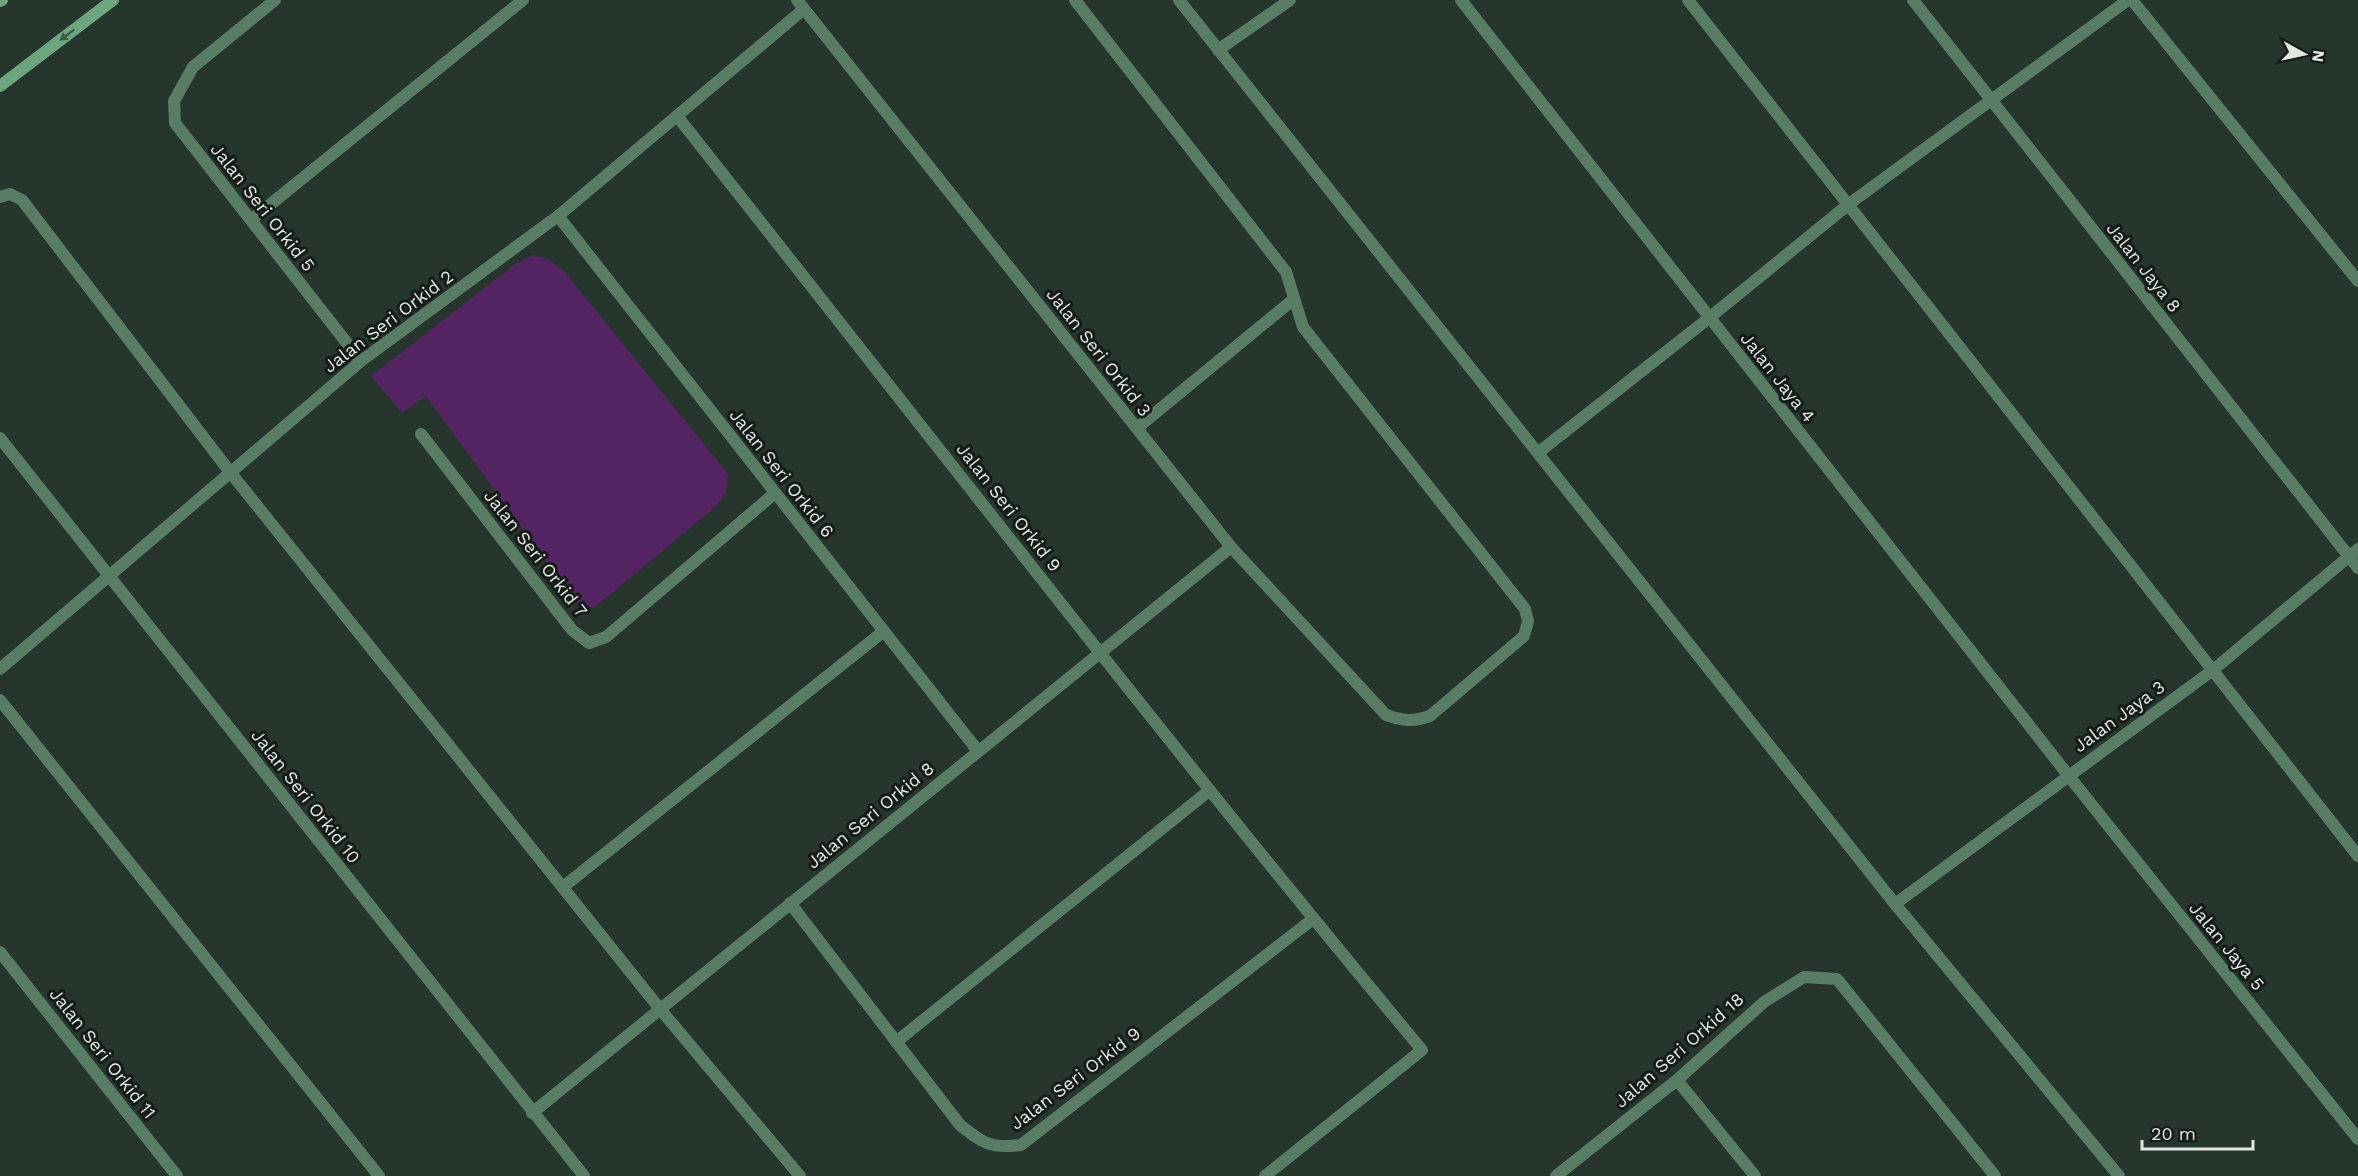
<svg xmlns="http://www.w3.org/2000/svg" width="2358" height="1176" font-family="'Work Sans',sans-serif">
<rect width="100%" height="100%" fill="#27362c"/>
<path fill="#552463" d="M533,255L548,259L564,271L728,474L726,493L715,507L594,608L584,606L575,600L426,396L402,413L371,376L518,262Z"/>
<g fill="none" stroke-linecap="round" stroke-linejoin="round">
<path stroke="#597c64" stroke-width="12" d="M1179,0L1895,904L2119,1176
M1688,0L2358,856
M2132,0L2358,281
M677,116C924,428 1167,744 1422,1050L1265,1176
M0,197L10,194L22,200L230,472L660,1009L800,1176
M251,220L523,0
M0,700L379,1176
M563,887L884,631
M896,1042L1210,790"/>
<path stroke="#597c64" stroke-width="12" d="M275,0L193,67L174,101L175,123L361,361
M797,0L1231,547L1386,715C1403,721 1413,722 1430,716L1524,636L1528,621L1525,609L1303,327L1286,272L1075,0
M1461,0L2068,775L2358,1139
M1913,0L2358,568
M1218,50L1290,0
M558,216L978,751
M1137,428L1294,299
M421,434L572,630L589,643L606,637L775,493
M0,438L584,1176
M1539,452L1709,318L1849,204L2128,0
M0,669L361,361L558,216L804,9
M790,903L960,1125C983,1143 990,1149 1021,1145L1313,919
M1895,904L2213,670L2358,549
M0,952L177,1176
M1677,1080L1755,1176
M532,1113L1231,547
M1556,1176L1677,1080L1764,1002L1804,977L1837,979L1995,1176"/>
<path stroke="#6ca67f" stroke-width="12" d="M0,1L2,0
M0,86L113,0"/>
</g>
<defs><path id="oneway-solid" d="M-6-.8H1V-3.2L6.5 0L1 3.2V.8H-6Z" transform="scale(1.5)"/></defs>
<use fill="#3c5a46" href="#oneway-solid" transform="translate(67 35) rotate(143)"/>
<g text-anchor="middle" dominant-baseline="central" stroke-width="6" stroke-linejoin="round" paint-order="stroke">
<g font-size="18" fill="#e0e9e2" stroke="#151c17">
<text transform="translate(263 207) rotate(52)">Jalan Seri Orkid 5</text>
<text transform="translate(2144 267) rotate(52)">Jalan Jaya 8</text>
<text transform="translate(388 321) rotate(-37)">Jalan Seri Orkid 2</text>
<text transform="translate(1099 352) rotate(52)">Jalan Seri Orkid 3</text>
<text transform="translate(1778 377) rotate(52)">Jalan Jaya 4</text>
<text transform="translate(782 473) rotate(52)">Jalan Seri Orkid 6</text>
<text transform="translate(1009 507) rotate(52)">Jalan Seri Orkid 9</text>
<text transform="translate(536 553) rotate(52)">Jalan Seri Orkid 7</text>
<text transform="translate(2119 716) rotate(-36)">Jalan Jaya 3</text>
<text transform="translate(306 796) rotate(52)">Jalan Seri Orkid 10</text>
<text transform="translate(870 815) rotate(-39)">Jalan Seri Orkid 8</text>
<text transform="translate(2227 946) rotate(51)">Jalan Jaya 5</text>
<text transform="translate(1679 1050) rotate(-41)">Jalan Seri Orkid 18</text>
<text transform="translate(103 1053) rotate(52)">Jalan Seri Orkid 11</text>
<text transform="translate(1075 1078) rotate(-37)">Jalan Seri Orkid 9</text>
</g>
</g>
<g transform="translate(2304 54) rotate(98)" stroke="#151c17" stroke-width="4.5" paint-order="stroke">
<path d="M0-4.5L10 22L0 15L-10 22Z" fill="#e0e9e2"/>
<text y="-9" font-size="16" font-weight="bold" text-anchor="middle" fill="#e0e9e2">N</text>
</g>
<path d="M2142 1140v9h111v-9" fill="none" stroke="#e0e9e2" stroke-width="3"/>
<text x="2151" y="1140" font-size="18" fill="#e0e9e2" stroke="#151c17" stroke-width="4.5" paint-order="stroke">20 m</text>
</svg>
